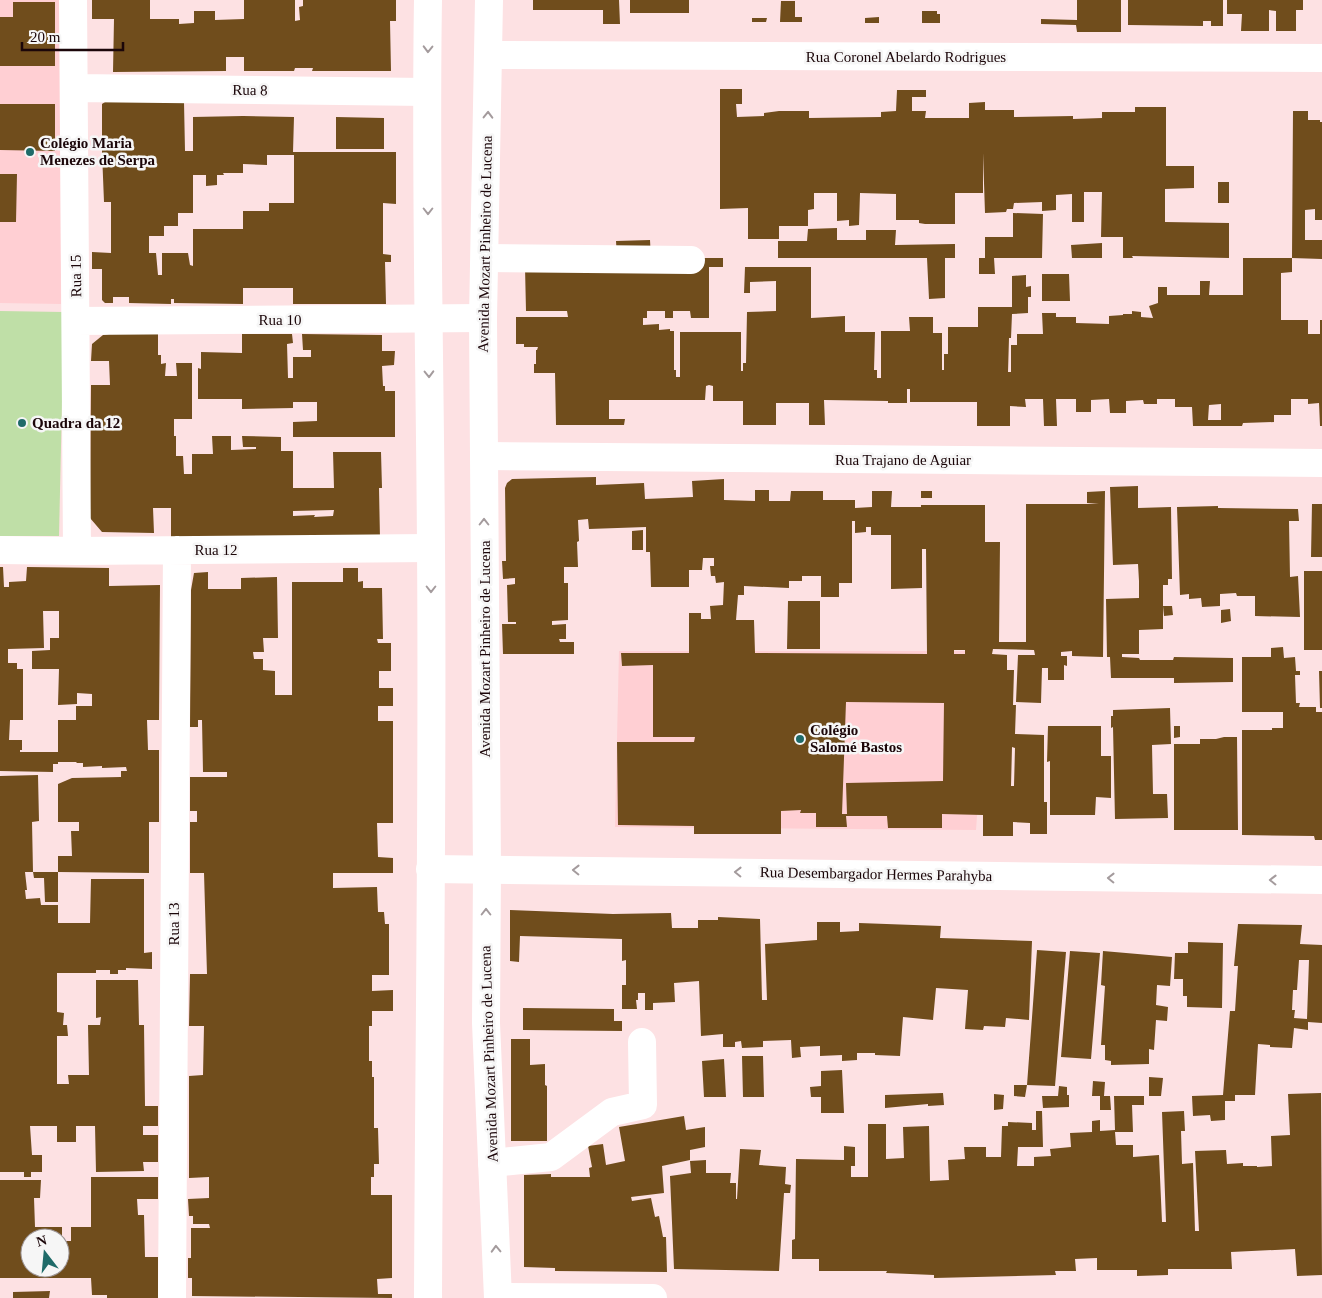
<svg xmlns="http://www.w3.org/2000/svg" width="1322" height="1298" font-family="'Times New Roman',serif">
<rect width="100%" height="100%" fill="#fde1e3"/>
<path fill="#ffcfd3" d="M0,0H60L61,304L0,303Z
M619,651H989L976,830L615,827Z"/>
<path fill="#bfdfa7" d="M0,311L64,312L59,536H0Z"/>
<path fill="#704d1c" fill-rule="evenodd" d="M92,0H150V19H179V24L194,23V11H215V20L244,19V0H295V21L300,20L299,7L303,6V0H396V21H390L391,71H312L313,68H295L294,71H244V57H226V71L113,72L114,19H92Z
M533,0H619L620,24H603V10H533Z
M630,0H689V13H630Z
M1077,0H1121V32H1077L1076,25L1041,24V19L1077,20Z
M1128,0H1223V26H1211V21H1203V26L1128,25Z
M1227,0H1303V10H1296V31H1276V11L1269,10V31H1241L1242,14H1227Z
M781,1H795V17H802V22H780Z
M13,2H55V66H0V17H13Z
M922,11H937V14H940V23H922Z
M879,17V23H865V18Z
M752,18H767L766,22H752Z
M720,89H742V104H736L737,117L764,116V113L779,111H809V118L881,117V112L896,111L897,90H926V97H912V111H926L925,118H969V103L985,102V110H1014V117L1073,116V119L1102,118V112H1135V107H1166V166H1194V188L1165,189V222L1229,223V258L1132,256L1133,258H1123V237H1101L1102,192H1084V222H1072V194L1056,195V210L1042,211V202L1014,203L1013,209H1007L1006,212L985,213L983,153V193H955V224H925L919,223V220H896V194L860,193L859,225L849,226V220L837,221V193H814V209L808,210V226H779V239H748V208L720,209Z
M105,102H184L185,151H193V117L243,116L294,117L293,152H396V204L383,203V254L391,255V262H385L386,304H293V288H243V304L174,303V299H171V304L129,303V297H113V303H105L102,300V269H92V252L111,253V202H104L102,152V104ZM267,155H294V203H269V211H243V229H193V266L190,265L188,253H162V275H158L156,253H149V236H164V226H178V213H193V175H206V186L217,185V175H224L223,173H243V164L267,165Z
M0,104H55V151L0,150Z
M1293,111H1308V120H1320V122H1322V220H1315V209L1305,210V240H1322V259L1292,258Z
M336,117L384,118V149H336Z
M0,174H17L16,222H0Z
M1218,182H1229V203H1218Z
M1013,213L1043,214L1042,258H994L995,274H979V258H985V237H1013Z
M837,228V240H866V230H896L895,245L955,244V258H945V298L929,299L927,258H778V241H807L808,229Z
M650,240L651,258L617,257L616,241Z
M1102,243V258H1072L1071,245Z
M697,258H723V267H709V318H691L690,311H673V318H665V311H647V318H643V325L659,324V330L670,329V331H674V370H676V377H680V332H741V371H743V363H746L747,312L776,311V281L750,282V293H744L745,267H811V318L845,316V332H875L874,370H877V378H881V331H910L909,317H933V333H942V370H944V354H948V327H978V307H1012V276L1026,275V287L1031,286V297H1028V313L1012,314L1011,338H1009L1008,372H1011V345H1017V334H1043L1042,313H1056V317H1076V323L1109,324V316L1123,315V314H1132V311L1141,312V317L1153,318L1149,306L1158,303V287H1167V295H1200V281H1210L1209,295H1243V258H1292V272L1281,273V320H1308V334H1320V320H1322V426H1320L1319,403L1308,404V399H1291V415H1274V422L1243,423L1242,426H1193L1192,407H1175V399H1157V404H1144L1143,400L1126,401V413H1110L1109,399L1091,400V412H1076V399H1056L1057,426H1044L1043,399H1025L1026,407L1010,406V426H977V402H910V389H907V403H888V401L824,400L825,425H809V403H776V425H743V401H713V386L709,385L706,386L705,400H609V419H625L624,425H556L555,373H534V364H536V350H537L538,347H524V344H516V317H568L567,311H526L525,267ZM1221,404V420H1208L1209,405Z
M1042,274H1069L1070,301H1042Z
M109,334H158V355H161V364L166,363L165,376H177L176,363H192V419H174V436H176V456H183L184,474H192V454H213L212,436H231V450L256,449V447H243L242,436L281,437V451H293V488H334L333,452H381L382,488H379L380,539L171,538V508H153L154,533L102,532L90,518L91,385H110L109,361H91L92,344L103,335ZM334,510L333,516L314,517L315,515L293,516V511Z
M242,334H292L293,343L287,344L288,378H293V357H311V350H303L302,334L382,335V351H395L394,365L382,366L383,386H385V391H395V437H293V422L317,421V402H293V408L242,409V399H198V368L201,369V352L242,353Z
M596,477V485L644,483L645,499L693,497L692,481L724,479V500L755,501V490H769V501H790L791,491H823V500H855V508L872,507V491H892L891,507H921V505H985V542H1000L999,642H1026V504H1099L1087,503V492L1105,491L1103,657L1072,656V651L1061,652V656H1067V666L1064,665V680H1048V668H1042L1041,703L1016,702L1018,655H1035L1034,650L993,649L992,654L1007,655V670H1014L1013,705H1016L1015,734L1044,735V802H1047V834H1030V823L1013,822V836H983V815L942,814V828H888L887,816H846L847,827H816V813H800L801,810L781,811V834H694V826L618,825L617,742H694L695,737H653V665L622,666L621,653H689V613H701V619H711L710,606L723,605L724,582L716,583L715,576H711L710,566H714V558H703L702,570H689V587H651L650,552H646V527L589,529L588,519L578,520L579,541L577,542L578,567H564V583H568V620L552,621V625L566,624V639H559L560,642H574V654H503L502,624H516V622H508L507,585L515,584V578L503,579L502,561H506L505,488L507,483L512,479ZM852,521H855V533L866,532V527H871V535H891V589L922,588V549H926L927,654L755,653L754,620H736L738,595H744V586L789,588V581H802V576H821V597H839V583H852ZM954,650H965V654H954ZM846,702L944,703L943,781L846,783L847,814H842ZM1012,747L1015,748L1014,786H1011Z
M1138,486V508L1171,507L1172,579H1168V585H1163V629L1139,630V654H1122V657L1139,658L1140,660H1173L1174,657L1233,658V682L1174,683V678H1111L1110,657H1107L1106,599L1139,598V581L1138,564L1113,565L1110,487Z
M921,491H932V498H921Z
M1312,504H1322V557H1311Z
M1218,506V508L1298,509L1299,521H1289L1290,577L1298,576L1300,617L1255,616V596H1237L1236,593L1220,594V606L1202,607L1201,598L1189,599V594L1180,595L1177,507Z
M643,530V550H632V531Z
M0,567H3L4,587H9V582L26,581L27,567L109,568V586L160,585L159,720H147L148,750H159V822H149V873L58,872V856H72L71,831H79V822H58V784L72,778L121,777V771H127L126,767L102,768V766L83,767V763H76L77,762H58V764H53V772L0,771ZM43,611H59V638H50V650L32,651V669H59L58,705L77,704V693L92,694V706H76V720H58V752H20V750H22V740H9L10,720H23V669H17V663H8V649L44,648Z
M343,568H358V582L363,581V588H382L383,639H377L378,643H391V671H379V688H393V706H378V721H393V823H377L378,857L393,858V873H333V888L377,887L378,912H384L385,924H389V975H372V991L393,990V1011H372V1026H369V1061H372V1077H374V1128H378L379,1164H374V1177H371V1195H392V1278L377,1279L378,1294H392V1298L192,1296V1278H188V1258H191V1228H210L209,1224H193V1216H189L188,1199L209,1198V1177L189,1178V1076L203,1075L204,1026H189L190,974H207L204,873H190V822H197V811H190V777H227V772H203L202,720H198V727H190L191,590L194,573L208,572V589H241V578L277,577L278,638H263L264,652H253L254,659H263V670L275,671V695H292V582H343Z
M1304,571H1322V650H1304Z
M788,601H820V649H787Z
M1163,606H1172L1173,615L1164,616Z
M1230,609L1231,621L1221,623V610Z
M1283,647L1284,658L1295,657L1296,671H1300V675H1295L1296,703H1300L1299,707H1316V712H1322V840H1315L1314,836L1242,835V730H1272V728H1283V712H1242V657H1271V648Z
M1319,671H1322V708H1320Z
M1170,708L1171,744L1152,745L1153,794H1167L1168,818L1115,819L1113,727L1111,728V716H1113V710Z
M1048,726H1101V756H1111V798L1096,797L1095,815H1050V761L1047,762Z
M1174,726H1180V737L1174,738Z
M1224,737H1237L1238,830H1174V744H1200V739H1216Z
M38,775L39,821L32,822L33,872H25L27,890H25L26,899L40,898L41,905H58V923H90L91,879H144V953L152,952V969L126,968V970H118V974H110V970H96V973H57V1012L64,1013L63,1025H67L68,1036H57V1084H69L68,1075H89L88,1025H100L101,1017L96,1018V980H138L139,1025H144L145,1106H158V1126H143V1135H158V1162H143L144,1171L96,1172L95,1126H76V1142H57V1126H30L32,1155H42V1172H31V1177H24V1172H0V776Z
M33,872H58V902H45L44,878H34Z
M510,910L613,914L671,913L672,928H698V920H718V917L760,919L762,1000H767L765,944L817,940V922H840V932L859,931V923L941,926L940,938L1032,941L1029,1020L1006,1018L1005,1027L984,1026L983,1030L965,1029L968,990L936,988L933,1020L903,1017L900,1056L875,1055V1053H857V1060L842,1061V1055L820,1056V1046L800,1047L801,1057L792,1058L791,1040L763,1041V1047L742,1048L741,1041L735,1042V1047H723V1034L701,1036L699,981L674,983L675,1002L653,1003V1010H645V993H638V1000H636L637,1009H622V985H626V960L622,961V939L520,936L519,962L510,961Z
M1238,924L1302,925L1300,944L1322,945V1023L1308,1022V1030L1294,1028L1292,1048L1270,1047V1045L1258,1044L1255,1095H1235V1101H1225V1120L1211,1121L1210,1115L1193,1116L1192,1096L1223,1095L1230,1011H1235L1238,966H1234ZM1299,960H1309L1307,1019L1294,1018L1295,1010H1292L1293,990H1297Z
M1188,942L1223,943L1222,1008L1187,1007V996H1183V979H1174L1175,953H1188Z
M1037,950L1066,952L1055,1086L1027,1085L1025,1097L1014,1096V1085H1027Z
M1070,951L1100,953L1091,1059L1061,1057Z
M1103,951L1172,957L1170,986L1157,985L1156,1005L1168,1007L1167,1021L1156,1020L1154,1050L1149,1049V1064L1111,1065V1061L1105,1060V1045H1101L1105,986L1101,985Z
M523,1008L614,1009V1021H622V1031L523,1030Z
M511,1039H530V1065L545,1064V1085L547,1086V1141H511Z
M742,1056H763L764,1097H743Z
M724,1059L726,1097H704L702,1061Z
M842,1070L844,1113H821V1097H811L810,1087L821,1086V1071Z
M1149,1077L1163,1078L1161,1096H1149Z
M1093,1081L1105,1082L1104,1096H1110L1111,1110H1100V1096H1092Z
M1059,1086L1067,1087V1095H1069V1107L1043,1108L1042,1096H1058Z
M943,1093L944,1105L928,1106V1104L885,1108V1095Z
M1321,1093L1322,1275L1297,1276L1295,1249L1231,1252L1232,1269H1168V1275L1137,1276V1270H1097V1258L1075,1259L1076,1271H1055L1056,1275L934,1278V1275L886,1273L887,1271H819V1259H792V1240L795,1239L796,1159L844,1160V1146L855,1147V1166H851V1177H868V1124H886V1159L904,1158L903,1127L929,1126L930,1181L949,1180L948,1160L965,1159L964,1147H986V1157H1001L1002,1126H1008V1122L1032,1123V1130H1036V1111H1042L1043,1147H1018L1017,1166H1034V1157L1051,1156L1050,1149L1071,1147L1070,1133L1092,1132V1121L1100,1120V1131L1115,1130L1114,1096H1144V1105H1132L1133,1132H1115L1116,1145H1133V1157L1159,1155L1162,1222H1166L1162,1112L1184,1111L1185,1131H1181L1182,1164L1193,1163L1195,1231H1199L1195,1151L1226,1150L1227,1164L1243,1163V1166H1257V1167L1272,1166L1271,1136L1290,1135L1288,1094Z
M994,1094L1004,1095L1003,1109L994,1110Z
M684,1116L686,1130L705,1127V1147L690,1150V1160L662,1166L664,1193L631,1197L632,1201L651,1198L655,1217L659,1216L663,1237H666L667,1272L555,1271V1268L524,1267V1175L551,1174V1177H590L589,1168L592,1167L588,1146L603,1144L606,1165L625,1161L619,1127Z
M740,1149L761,1150L759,1165L786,1167L785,1184L791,1185L790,1193H784L779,1271L674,1269L670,1176L691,1173L690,1161L706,1160V1173H731L730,1183H736V1199H737Z
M91,1177H158V1199H137L138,1215H144L145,1257H158V1298H107V1295H92L91,1278H0V1180H41L40,1198H34L35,1227H62V1238H30V1268H60V1241H71V1227H91Z
M50,1291L49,1298H13V1292Z"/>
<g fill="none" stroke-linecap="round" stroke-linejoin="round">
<path stroke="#fff" stroke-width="28" d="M73,0L77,551
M489,55L1322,58
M74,88L427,92
M485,258L691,260
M76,321L483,318
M484,456L1322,463
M0,550L77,551L431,548
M430,869L1322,880
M492,1163L551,1157L612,1112L643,1105L642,1042
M498,1297L653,1298
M172,1298L177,550"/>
<path stroke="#fff" stroke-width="28" d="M489,0L483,318L487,869L486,1023L498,1298
M428,1298C429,1048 433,798 431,548C430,365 425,183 428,0"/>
</g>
<defs><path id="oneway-chevron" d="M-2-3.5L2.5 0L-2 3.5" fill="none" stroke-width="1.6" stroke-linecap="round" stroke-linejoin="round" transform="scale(1.25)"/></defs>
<g stroke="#a49b9d">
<use href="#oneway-chevron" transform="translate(428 49) rotate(91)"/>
<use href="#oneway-chevron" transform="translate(488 115) rotate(-89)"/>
<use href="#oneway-chevron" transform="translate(428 211) rotate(90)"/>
<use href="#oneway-chevron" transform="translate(429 374) rotate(89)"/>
<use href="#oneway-chevron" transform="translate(484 522) rotate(-90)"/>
<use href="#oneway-chevron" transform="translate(431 589) rotate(90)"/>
<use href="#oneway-chevron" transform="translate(576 870) rotate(-179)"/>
<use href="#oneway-chevron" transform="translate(738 872) rotate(-179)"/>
<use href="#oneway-chevron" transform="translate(1111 878) rotate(-179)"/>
<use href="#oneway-chevron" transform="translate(1273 880) rotate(-179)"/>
<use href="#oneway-chevron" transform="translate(486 912) rotate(-90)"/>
<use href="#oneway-chevron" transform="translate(496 1249) rotate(-92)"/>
</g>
<g fill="#1f6b69" stroke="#f6f6f6" stroke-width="2">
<circle cx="30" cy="152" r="5"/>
<circle cx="22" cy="423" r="5"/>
<circle cx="800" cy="739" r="5"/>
</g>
<g text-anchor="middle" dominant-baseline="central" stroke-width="5" stroke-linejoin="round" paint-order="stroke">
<g font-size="15" fill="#1b0609" stroke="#f6f6f6">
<text x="906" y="57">Rua Coronel Abelardo Rodrigues</text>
<text transform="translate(250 90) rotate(1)">Rua 8</text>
<text transform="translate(485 244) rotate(-89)">Avenida Mozart Pinheiro de Lucena</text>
<text transform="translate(76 276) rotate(-91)">Rua 15</text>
<text x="280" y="320">Rua 10</text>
<text x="903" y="460">Rua Trajano de Aguiar</text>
<text x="216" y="550">Rua 12</text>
<text transform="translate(485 649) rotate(-90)">Avenida Mozart Pinheiro de Lucena</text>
<text transform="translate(876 874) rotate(1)">Rua Desembargador Hermes Parahyba</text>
<text transform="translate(174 924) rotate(-90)">Rua 13</text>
<text transform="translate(489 1054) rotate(-92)">Avenida Mozart Pinheiro de Lucena</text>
</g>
<g font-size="15" font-weight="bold" fill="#1b0609" stroke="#f6f6f6" text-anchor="start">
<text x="40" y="143">Colégio Maria<tspan x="40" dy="17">Menezes de Serpa</tspan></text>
<text x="32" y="423">Quadra da 12</text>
<text x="810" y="730">Colégio<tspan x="810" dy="17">Salomé Bastos</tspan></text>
</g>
</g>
<g transform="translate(45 1253) rotate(344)"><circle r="24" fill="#f6f6f6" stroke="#9e9697"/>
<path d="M0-4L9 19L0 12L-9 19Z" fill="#1f6b69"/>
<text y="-8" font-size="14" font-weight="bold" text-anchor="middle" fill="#1b0609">N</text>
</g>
<path d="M22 42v8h101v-8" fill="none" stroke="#1b0609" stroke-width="2.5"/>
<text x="30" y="42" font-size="15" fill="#1b0609" stroke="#f6f6f6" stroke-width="4" paint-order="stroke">20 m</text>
</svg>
